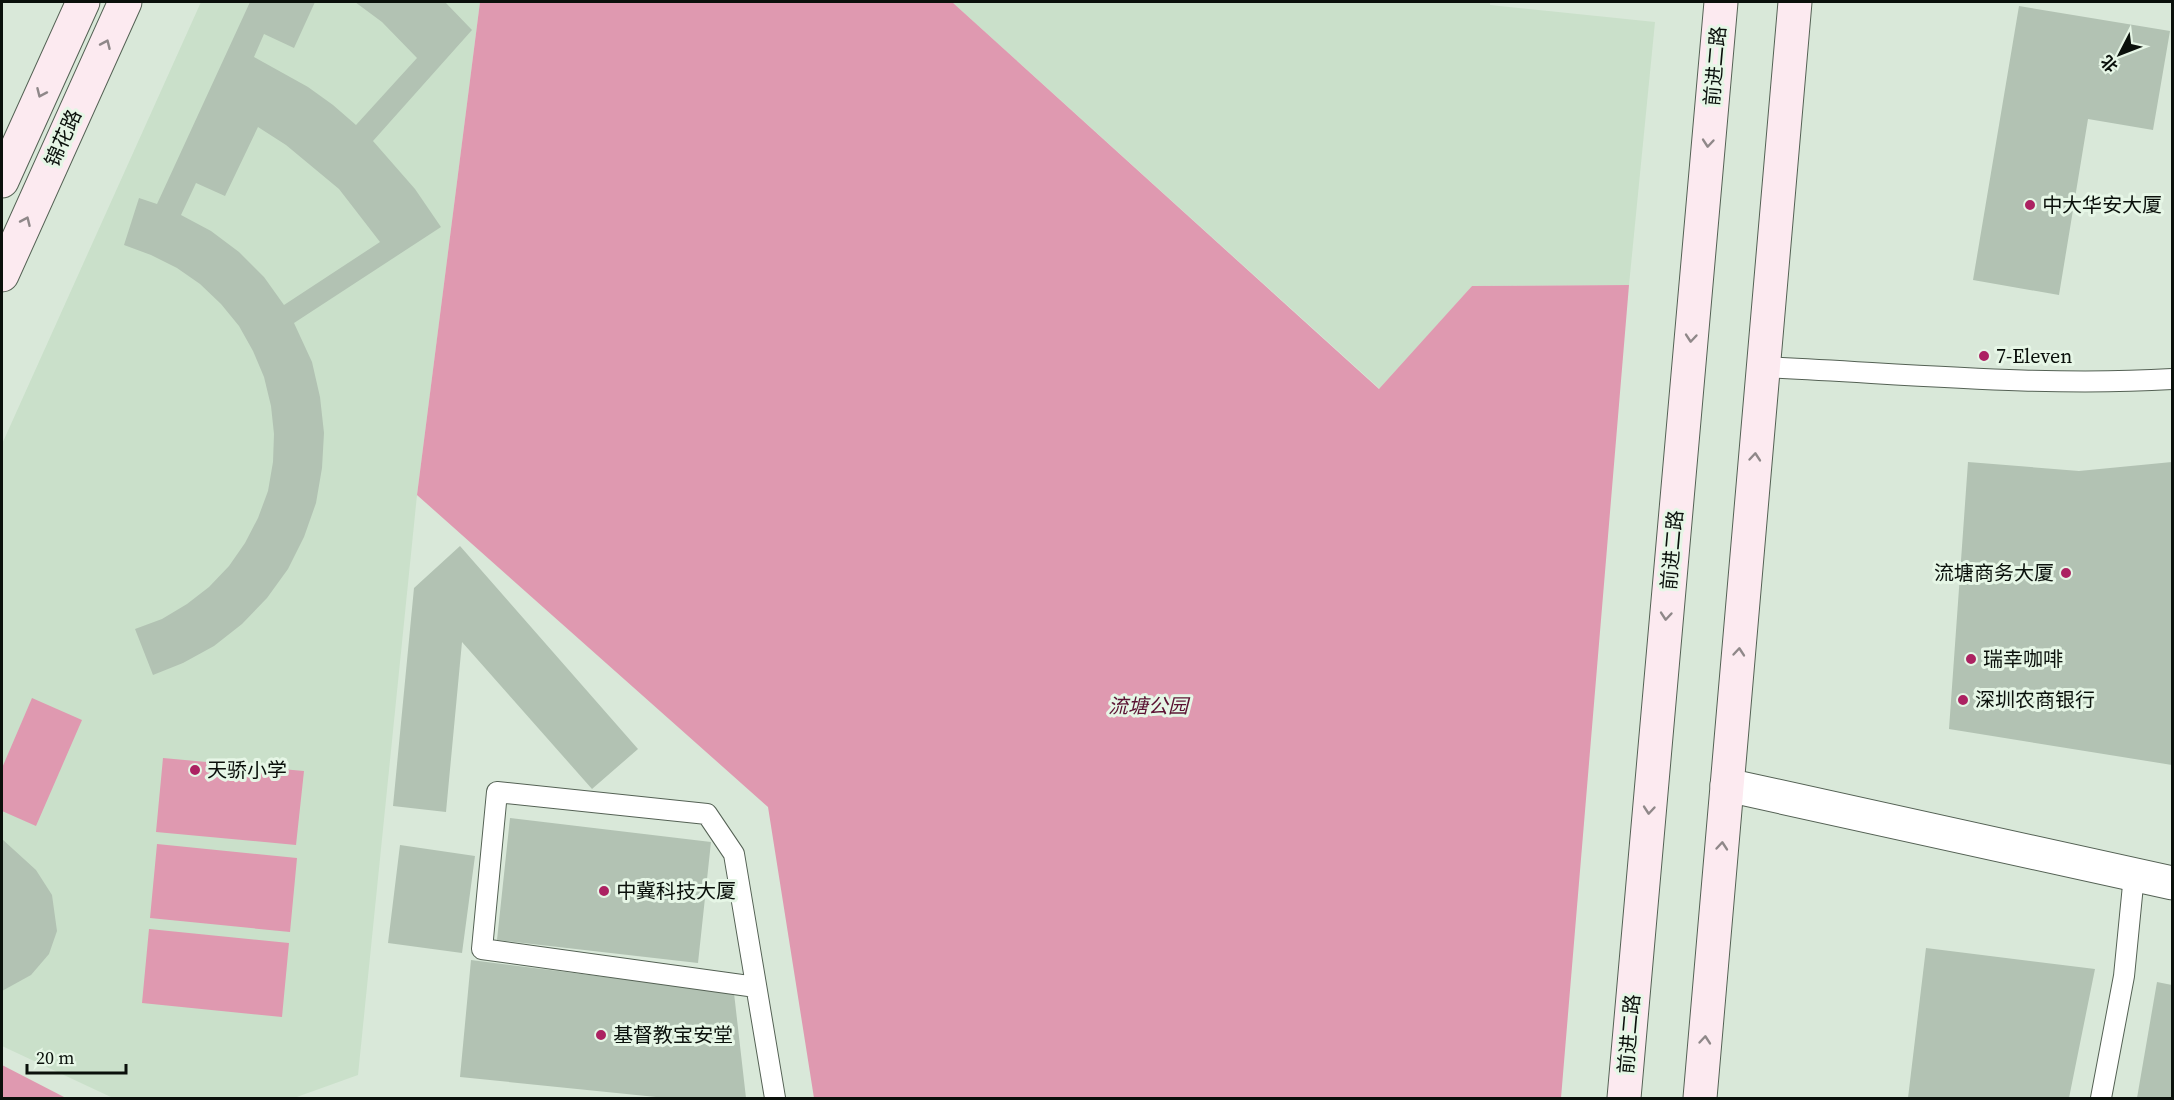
<svg xmlns="http://www.w3.org/2000/svg" width="2174" height="1100" font-family="'Source Serif 4','Noto Sans SC',serif">
<rect width="100%" height="100%" fill="#d9e8d9"/>
<path fill="#cae0ca" d="M201,2H480L417,495L358,1075L294,1098H113L2,1046V444Z
M952,2H1490V5L1655,22L1629,285L1472,286L1380,389Z"/>
<path fill="#df99b0" d="M480,2H952L1379,389L1472,286L1629,285L1561,1098H814L768,807L417,495Z
M32,698L82,720L36,826L2,811V768Z
M163,758L304,771L296,845L156,832Z
M157,844L297,858L290,932L150,918Z
M149,929L289,943L282,1017L142,1003Z
M2,1065L64,1097L63,1098H2Z"/>
<path fill="#b2c2b3" fill-rule="evenodd" d="M250,2H315L294,48L264,34L254,57L308,87L333,105L356,125L417,58L382,22L355,2H445L472,30L373,141L415,189L441,227L294,323L312,362L320,397L324,433L322,468L316,503L304,537L288,569L267,598L242,624L214,646L183,663L153,675L135,629L162,619L187,604L209,587L229,566L245,543L258,518L268,491L273,462L274,434L271,406L264,377L253,351L239,326L221,304L200,284L177,268L151,255L124,245L139,198L157,204ZM258,127L286,145L339,189L380,242L284,305L264,277L239,252L211,231L181,215L196,183L225,196Z
M2019,6L2170,31L2153,130L2088,119L2059,295L1973,280Z
M1968,462L2079,471L2172,462V765L1949,729Z
M460,546L638,749L592,789L462,642L446,812L393,806L414,588Z
M510,818L711,842L698,963L497,940Z
M2,839L36,870L52,895L57,931L49,954L31,975L2,991Z
M400,845L475,856L462,953L388,943Z
M1926,948L2095,969L2069,1098H1908Z
M471,960L734,993L746,1098H666L460,1077Z
M2157,982L2172,985V1098H2137Z"/>
<g fill="none" stroke-linecap="round" stroke-linejoin="round">
<g stroke="#546154" stroke-width="22">
<path id="lane" d="M1763,367C1899,373 2037,387 2172,379
M756,987L482,949L497,792L707,814L734,854L775,1098
M2101,1098L2124,976L2134,875"/>
</g>
<g stroke="#546154" stroke-width="35">
<path id="street" d="M1727,785L2172,883"/>
</g>
<g stroke="#546154" stroke-width="35">
<path id="secondary" d="M2,181L83,2
M2,275L125,2
M1624,1098L1721,2
M1700,1098L1795,2"/>
</g>
<use href="#lane" stroke="#fff" stroke-width="20"/>
<use href="#street" stroke="#fff" stroke-width="33"/>
<use href="#secondary" stroke="#fceaf0" stroke-width="33"/>
</g>
<defs><path id="oneway-chevron" d="M-2-3.5L2.5 0L-2 3.5" fill="none" stroke-width="1.6" stroke-linecap="round" stroke-linejoin="round" transform="scale(1.5)"/></defs>
<g stroke="#8f8889">
<use href="#oneway-chevron" transform="translate(106 44) rotate(-66)"/>
<use href="#oneway-chevron" transform="translate(41 93) rotate(114)"/>
<use href="#oneway-chevron" transform="translate(1708 143) rotate(95)"/>
<use href="#oneway-chevron" transform="translate(26 221) rotate(-66)"/>
<use href="#oneway-chevron" transform="translate(1691 338) rotate(95)"/>
<use href="#oneway-chevron" transform="translate(1755 457) rotate(-85)"/>
<use href="#oneway-chevron" transform="translate(1666 616) rotate(95)"/>
<use href="#oneway-chevron" transform="translate(1739 652) rotate(-85)"/>
<use href="#oneway-chevron" transform="translate(1649 810) rotate(95)"/>
<use href="#oneway-chevron" transform="translate(1722 846) rotate(-85)"/>
<use href="#oneway-chevron" transform="translate(1705 1040) rotate(-85)"/>
</g>
<g fill="#ac2262" stroke="#e6f6e6" stroke-width="2">
<circle cx="2030" cy="205" r="6"/>
<circle cx="1984" cy="356" r="6"/>
<circle cx="2066" cy="573" r="6"/>
<circle cx="1971" cy="659" r="6"/>
<circle cx="1963" cy="700" r="6"/>
<circle cx="195" cy="770" r="6"/>
<circle cx="604" cy="891" r="6"/>
<circle cx="601" cy="1035" r="6"/>
</g>
<g text-anchor="middle" dominant-baseline="central" stroke-width="6" stroke-linejoin="round" paint-order="stroke">
<g font-size="20" fill="#0a100b" stroke="#e6f6e6">
<text transform="translate(1715 66) rotate(-85)">前进二路</text>
<text transform="translate(63 138) rotate(-66)">锦花路</text>
<text transform="translate(1672 550) rotate(-85)">前进二路</text>
<text transform="translate(1629 1034) rotate(-85)">前进二路</text>
</g>
<g font-size="20" fill="#0a100b" stroke="#e6f6e6" text-anchor="start">
<text x="2042" y="205">中大华安大厦</text>
<text x="1996" y="356">7-Eleven</text>
<text x="2054" y="573" text-anchor="end">流塘商务大厦</text>
<text x="1983" y="659">瑞幸咖啡</text>
<text x="1975" y="700">深圳农商银行</text>
<text x="207" y="770">天骄小学</text>
<text x="616" y="891">中冀科技大厦</text>
<text x="613" y="1035">基督教宝安堂</text>
</g>
<g font-size="20" font-style="italic" fill="#5b1232" stroke="#e6f6e6">
<text x="1148" y="706">流塘公园</text>
</g>
</g>
<rect width="2174" height="1100" fill="none" stroke="#0a100b" stroke-width="6"/>
<g transform="translate(2120 54) rotate(228)" stroke="#e6f6e6" stroke-width="4.5" paint-order="stroke">
<path d="M0-4.5L10 22L0 15L-10 22Z" fill="#0a100b"/>
<text y="-9" font-size="16" font-weight="bold" text-anchor="middle" fill="#0a100b">北</text>
</g>
<path d="M27 1064v9h99v-9" fill="none" stroke="#0a100b" stroke-width="3"/>
<text x="36" y="1064" font-size="18" fill="#0a100b" stroke="#e6f6e6" stroke-width="4.5" paint-order="stroke">20 m</text>
</svg>
